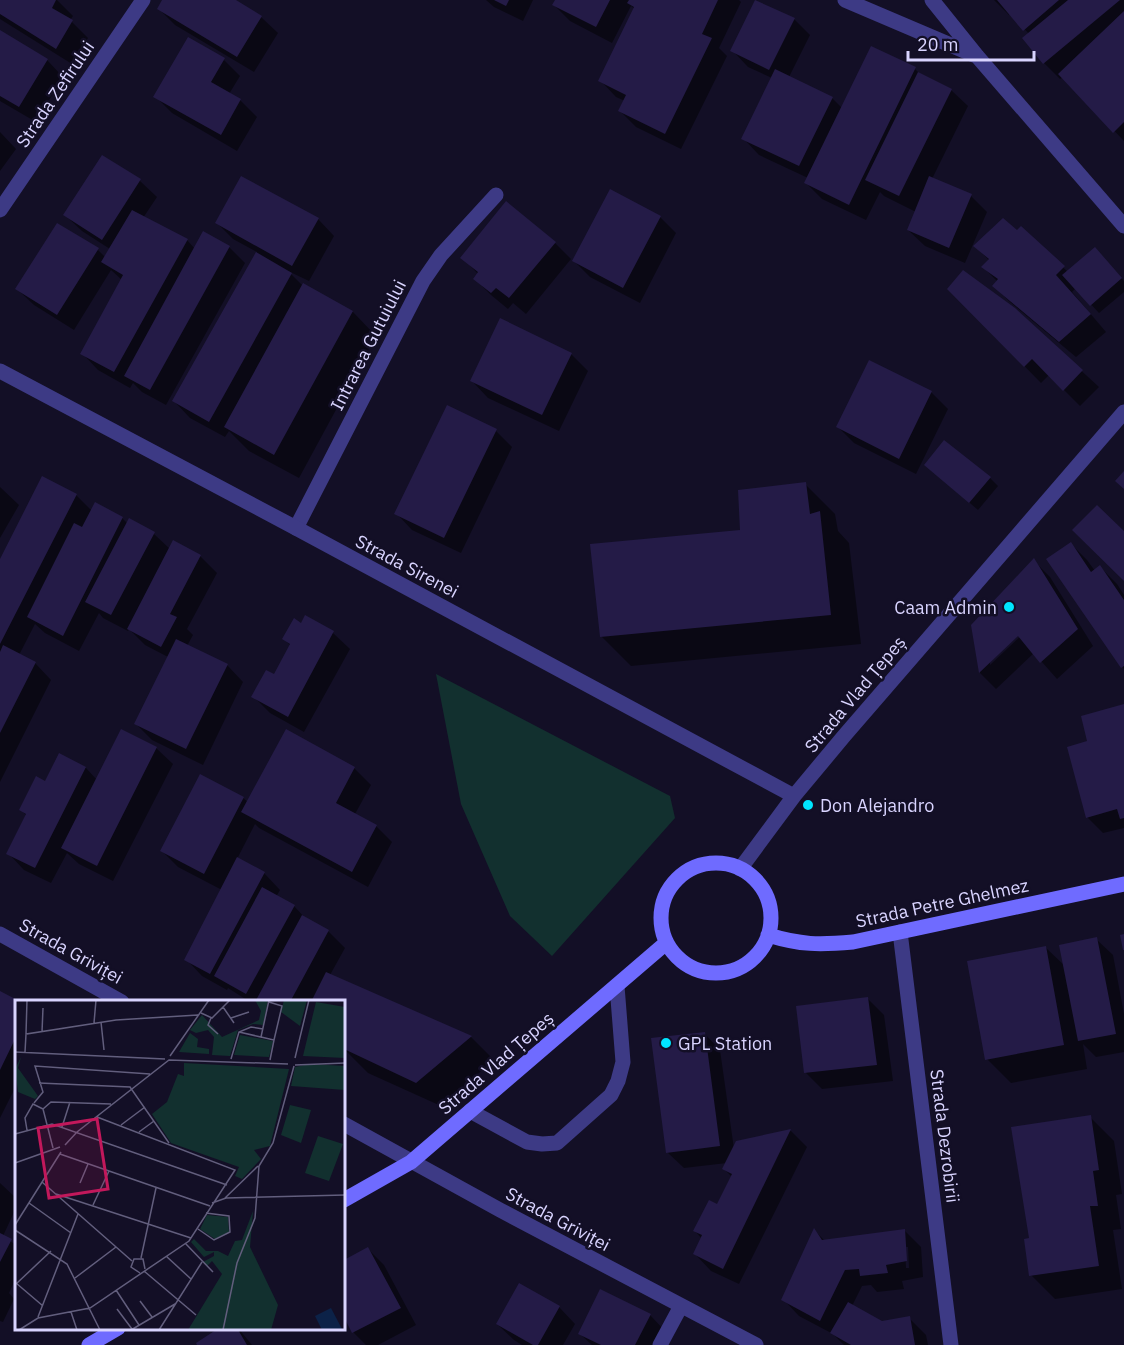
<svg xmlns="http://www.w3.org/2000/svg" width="1124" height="1345" font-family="'IBM Plex Sans',sans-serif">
<rect width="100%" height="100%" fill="#130f26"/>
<path fill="#12302f" d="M436,674L670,796L675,818L552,956L510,916L461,804Z"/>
<path fill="#0007" fill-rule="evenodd" d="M0,0H57L73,16L70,20L88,38L72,64L0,19Z
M164,0H233L261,17L278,33L254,72L175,25L159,9Z
M486,0H533L523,21L494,7Z
M556,0H739L741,2L719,48L727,56L681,149L636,127L620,111L625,101L616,97L600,80L635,9L631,6L612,43L570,21L554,5Z
M994,0H1124V141L1063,77L1060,79L1044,63L1029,34L1010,13L1009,15Z
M794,19L810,35L789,77L832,98L842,108L915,69L922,76L951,90L968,106L932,179L971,196L987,212L965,263L925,246L908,230L916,212L884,196L880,192L866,220L822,199L806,183L808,178L759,155L743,138L772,78L748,67L732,50Z
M0,32L47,60L63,77L36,122L0,101Z
M224,60L240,76L229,94L240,100L257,117L237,151L172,113L155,96Z
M0,132L16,149L0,171Z
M103,157L140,181L157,197L143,218L187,240L195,249L229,247L245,263L166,405L142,392L133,383L130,388L98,370L82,353L122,280L111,270L74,330L34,305L17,289L98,250L105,257L110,249L82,231L65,215Z
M660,217L676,233L640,303L590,277L574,261Z
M318,219L334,236L309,281L288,271L303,286L353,312L376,336L299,478L249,451L229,431L225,437L190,418L174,401L257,252L233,239L217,223Z
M1021,228L1068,272L1102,257L1124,281V292L1099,313L1076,288L1072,292L1106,332L1076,357L1010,302L994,286L998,282L983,267L990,261L975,246L1017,232Z
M555,243L571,259L526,314L513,303L508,309L491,295L475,279L478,274L462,257Z
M949,289L1014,309L1099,387L1080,406L1049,375L1041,383Z
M571,354L588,371L559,431L488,398L472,381Z
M931,392L948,409L916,474L854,443L838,427Z
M496,431L512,447L461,553L412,530L396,513Z
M934,472L990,478L998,486L978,510Z
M805,484L835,514L838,531L849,543L861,644L631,666L601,636Z
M0,487L19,505L0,538Z
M76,495L92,511L122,518L128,524L129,520L154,534L170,549L174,542L200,556L217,573L187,629L193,635L187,646L227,665L243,682L203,765L152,740L136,724L168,657L145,645L129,629L128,631L103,618L99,613L79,651L45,633L35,624L19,655L35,663L51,680L0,782V563Z
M1071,544L1087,560L1095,571L1100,567L1117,584L1124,595V669L1048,559Z
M1034,561L1050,577L1093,646L1057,679L1034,653L996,689L980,673L972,625ZM1023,630L1025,632L990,665V661Z
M306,618L333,633L350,649L304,732L270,713L253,696L275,676L291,646L284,639L301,625Z
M1124,706V828L1103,833L1087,817L1089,743Z
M287,731L354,768L371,785L355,814L376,826L392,842L368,887L259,828L255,824L237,859L264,873L280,890L276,897L294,906L307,920L329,932L345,948L330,975L471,1037L494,1060L441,1106L368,1073L344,1049V1002H250L228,988L227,990L202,976L186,959L222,890L178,867L162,851L243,798L248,802Z
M156,748L173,764L113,881L79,864L67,853L51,883L24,870L8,853L27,816L21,810L46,783L60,755L86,768L97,780Z
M1096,939L1113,955L1124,1014V1052L1096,1057L1083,1044L1087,1069L1011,1083L987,1059L1045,947L1065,966Z
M0,993L16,1002V1086L0,1118Z
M868,999L884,1015L893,1081L822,1089L806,1073Z
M704,1033L720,1050L734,1149L737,1142L791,1131L807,1147L739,1284L711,1271L695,1254L702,1239L695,1231L718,1206L732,1177L724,1169L727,1163L684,1168L667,1152Z
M1090,1117L1114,1141L1122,1194L1116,1195L1121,1229L1113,1230L1122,1289L1055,1299L1031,1275L1030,1240Z
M0,1183L16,1198V1208L3,1236L16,1245V1278L9,1293L14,1299L3,1322L0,1321Z
M814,1230L825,1241L905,1231L921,1247L923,1277L902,1281L904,1289L877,1292L871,1285L862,1286L852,1306L882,1323L909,1318L926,1335L928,1345H844L833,1334L799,1316L783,1299ZM905,1247H908L909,1268H906Z
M368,1249L384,1265L416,1325L378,1345H366L354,1333L344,1314V1262Z
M559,1307L575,1324L563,1345H522L514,1340L497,1324Z
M650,1315L666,1332L659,1345H592L580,1334Z
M222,1328H238L252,1345H199Z"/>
<path fill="#241b47" d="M0,0H56L52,8L73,20L56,49L0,14Z
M162,0H236L262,16L237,57L157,9Z
M494,0H509L506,6Z
M555,0H610L596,27L552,5Z
M629,0H718L702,34L712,38L665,134L618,111L626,95L598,81L634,7L627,3Z
M755,0L795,18L769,70L730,51Z
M997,0H1059L1023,31Z
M1068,0H1120L1043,64L1022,38Z
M1124,11V122L1113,133L1058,74Z
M0,30L48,59L19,107L0,96Z
M188,37L225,58L211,82L241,99L221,135L153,97Z
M871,46L916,67L849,205L804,183Z
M775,69L833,97L799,166L741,139Z
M918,72L952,89L899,196L865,180Z
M102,155L141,179L102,240L63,215Z
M241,176L319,218L292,266L215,223Z
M929,176L972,194L949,248L907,230Z
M610,189L661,216L623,288L572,261Z
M506,201L556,242L509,298L496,288L491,293L473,279L478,272L460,258Z
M132,210L188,239L114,372L80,354L123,275L101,262Z
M1003,218L1017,230L1021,226L1065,266L1056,275L1091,314L1059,342L992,286L998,279L981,267L989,259L973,246Z
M57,223L99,248L57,315L15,289Z
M203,231L230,246L150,390L124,376Z
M1095,247L1122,278L1090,306L1062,275Z
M256,252L292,273L209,422L172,401Z
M963,270L1015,308L1083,370L1063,391L1032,359L1024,367L947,289Z
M303,283L353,311L274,455L224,427Z
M500,318L572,353L542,415L470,381Z
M869,360L932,391L899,459L836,427Z
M447,405L497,429L444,538L394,514Z
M944,440L991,477L969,503L924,465Z
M1124,471V489L1115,481Z
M42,476L77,494L0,644V559Z
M806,482L810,514L820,511L831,615L600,637L590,544L740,530L738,490Z
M95,502L123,517L63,636L27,617L74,523L82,527Z
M1097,505L1124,531V581L1072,530Z
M129,518L155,532L111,615L85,602Z
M173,540L201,555L170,614L177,617L161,647L127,629Z
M1071,542L1091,572L1100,565L1124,600V666L1121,668L1046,559Z
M1034,558L1078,629L1040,663L1018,636L979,673L971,625Z
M305,615L334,631L288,717L251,697L266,670L274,674L290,644L282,639L294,618L301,623Z
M176,639L228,664L186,749L134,724Z
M3,645L36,662L0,733V652Z
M1124,704V818L1120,819L1117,809L1086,818L1067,747L1087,741L1081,716Z
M121,729L157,747L97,866L61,848Z
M286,729L355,767L336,803L377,825L352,872L241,812Z
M59,753L86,767L35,868L6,854L26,814L19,810L36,776L45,781Z
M200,774L244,797L204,874L160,851Z
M237,857L265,872L210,974L184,960Z
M262,887L295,905L246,994L214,976Z
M302,915L329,930L290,1002H255Z
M1124,934V950H1123L1120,935Z
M1097,937L1116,1034L1078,1041L1059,945Z
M1046,946L1064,1045L985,1060L967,961Z
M326,972L472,1036L416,1083L344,1049L345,1034L344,1033V1002H311Z
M0,991L21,1002H16V1037L0,1070Z
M868,997L877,1065L804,1073L796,1006Z
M705,1032L720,1146L666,1153L651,1038Z
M1091,1115L1099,1170L1093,1171L1098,1206H1090L1099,1266L1029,1276L1024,1239L1029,1238L1011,1127Z
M791,1129L723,1269L693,1254L702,1235L693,1231L709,1200L717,1204L732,1174L722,1169L736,1141Z
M814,1228L822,1240L905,1229L907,1261L886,1265L888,1273L860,1276L859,1269L845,1270L820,1321L781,1300Z
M0,1233L12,1239L0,1262Z
M368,1247L401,1308L352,1333L344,1317V1260Z
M519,1283L560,1306L538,1345H533L496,1324Z
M600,1289L651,1314L635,1345H601L578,1334Z
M848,1302L882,1321L910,1316L915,1345H851L830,1333Z
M219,1328H237L247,1345H197L196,1343Z"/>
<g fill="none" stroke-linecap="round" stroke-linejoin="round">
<path stroke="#3d3a85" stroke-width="15" d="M470,1111L527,1142L542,1144L557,1143L611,1095L618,1081L623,1062L617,986"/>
<path stroke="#3d3a85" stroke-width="15" d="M845,0L974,55
M932,0L977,56L1124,226
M0,210L143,0
M296,528L423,281L441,255L496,195
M900,932L951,1345
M0,934L122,1002
M344,1124L500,1210L756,1345
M660,1345L681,1306"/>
<path stroke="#3d3a85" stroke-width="15" d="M0,371L296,528L794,796
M740,869L794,796L844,736L1124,412"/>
<path stroke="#6f6bff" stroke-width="15" d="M661 918a55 55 0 1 1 110 0a55 55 0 1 1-110 0Z
M768,935C801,945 819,945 853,942L1124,884
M344,1200L411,1162L666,943
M89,1345L118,1328"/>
</g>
<g fill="#00e5ff" stroke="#130f26" stroke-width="2">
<circle cx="1009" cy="607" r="6"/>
<circle cx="808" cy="805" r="6"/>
<circle cx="666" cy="1043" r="6"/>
</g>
<g text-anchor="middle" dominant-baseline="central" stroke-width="5" stroke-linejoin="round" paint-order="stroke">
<g font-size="18" fill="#d9d4ff" stroke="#130f26">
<text transform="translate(55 94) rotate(-56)">Strada Zefirului</text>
<text transform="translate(368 345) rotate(-63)">Intrarea Gutuiului</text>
<text transform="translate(407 566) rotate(28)">Strada Sirenei</text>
<text transform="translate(855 694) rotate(-50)">Strada Vlad Țepeș</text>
<text transform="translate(942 903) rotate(-12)">Strada Petre Ghelmez</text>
<text transform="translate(71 951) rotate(29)">Strada Griviței</text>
<text transform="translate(496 1063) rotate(-41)">Strada Vlad Țepeș</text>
<text transform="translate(945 1136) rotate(83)">Strada Dezrobirii</text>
<text transform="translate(558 1219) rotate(28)">Strada Griviței</text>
</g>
<g font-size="18" fill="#d9d4ff" stroke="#130f26" text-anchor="start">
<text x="997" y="607" text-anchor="end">Caam Admin</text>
<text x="820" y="805">Don Alejandro</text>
<text x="678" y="1043">GPL Station</text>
</g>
</g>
<g transform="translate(15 1000)">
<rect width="330" height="330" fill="#130f26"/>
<path d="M240,0H253L248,25L238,24L223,30L215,56L197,55L199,37L193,30L181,33L175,30L187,15L207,37L244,20L246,11ZM269,0H292L285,26L266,12ZM301,2L330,7V58L288,56ZM175,33L183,39L182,47L194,49V54L164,52ZM225,35L258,41L254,57L219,55ZM6,57L3,68L23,96L20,99L3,92L0,69ZM169,63L274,69L255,146L239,150L246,159L227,179L220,176L224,167L156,143L137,114L152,102L163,74L169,76ZM295,64L330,66V90L276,86L280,67ZM275,105L296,110L286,143L266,135ZM303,136L328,144L314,181L290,173ZM238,211L235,247L263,305L256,330H173L207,274L197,261L192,266L188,262L199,256V252L189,257L176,242L179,239L191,251H203L213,256L220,241L227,240ZM192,215L213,217L214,232L200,239L185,229Z" fill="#12302f"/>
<path d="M316,308L327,329L307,330L300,316Z" fill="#0c2248"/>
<path fill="none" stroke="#625e7d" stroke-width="1.5" d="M12,0L11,34L101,20L183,15M254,2L267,6L259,40M208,7L219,23M186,13L197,18L215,0M196,18L193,25L203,34M216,18L234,12M86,22L89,50M79,23L81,0M27,32L28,8M224,32L246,37L254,0M246,37L259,40L255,60M0,52L150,59M10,52L11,34M155,56L194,0M280,58L294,0M216,59L224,32L236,27L248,29M280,65L330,63M24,83L115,87L154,143M19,103L28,92L20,66L135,74M28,109L36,102L96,104M28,109L38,148M106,125L130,107M47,127L55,102M12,130L10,118L18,104L28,109M124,132L139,121M0,134L37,124L212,185M50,145L62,132L154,60L273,64M45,154L195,206M0,163L45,147M27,182L117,261M65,183L73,164M41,194L176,238M210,198L243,166M14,203L56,233M197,203L211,198L330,195M78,205L94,171M0,225L46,152M183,229L199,240L215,232L214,216L191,213M0,230L52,264L85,330M170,243L198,272M151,256L176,279M126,258L141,188M129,271L181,315M125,273L116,267L119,259H128L130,269M60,278L101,247M1,283L28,306M1,284L36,251M101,290L124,325M125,301L137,317M102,309L117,329M56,312L62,330M23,317L63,214M4,330L23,318L75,308L174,241L220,170L82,117M116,330L160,304M144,330L187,262M208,330L222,263L240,218L244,166L258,143L279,66"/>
<path fill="#c2185b" fill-opacity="0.15" stroke="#c2185b" stroke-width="3" d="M82,119L93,189L34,198L23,128Z"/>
<rect width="330" height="330" fill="none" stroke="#d9d4ff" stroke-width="3"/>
</g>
<path d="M908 51v9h126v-9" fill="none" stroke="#d9d4ff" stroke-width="3"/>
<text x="917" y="51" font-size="18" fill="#d9d4ff" stroke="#130f26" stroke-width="4.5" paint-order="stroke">20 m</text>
</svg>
